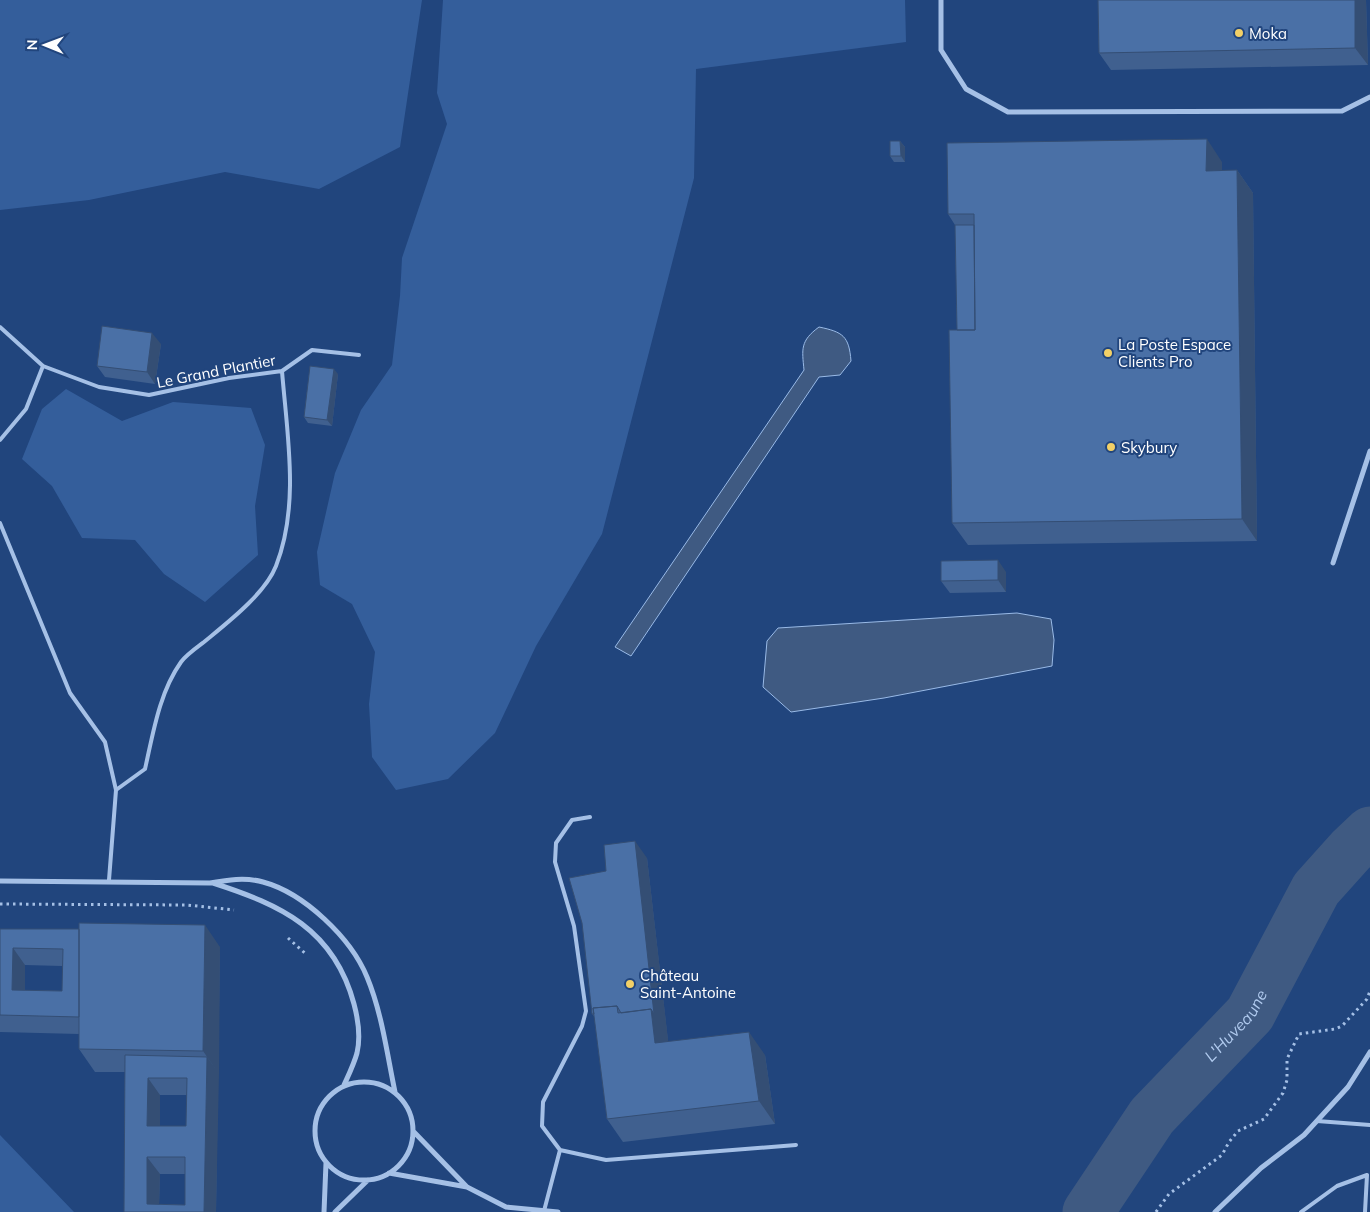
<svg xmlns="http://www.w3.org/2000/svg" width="1370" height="1212" font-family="Mulish,sans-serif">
<rect width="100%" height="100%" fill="#21457d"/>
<path fill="#345e9b" d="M0,0H422L400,147L319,189L225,172L89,200L0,210Z
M443,0H905L906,42L696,69L694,178L602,534L536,646L495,733L448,779L396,790L372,757L369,704L375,652L352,604L320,585L317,552L335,473L361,410L392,365L400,296L402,258L447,124L437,93Z
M66,389L122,421L173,402L251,408L265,445L255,506L258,555L205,602L164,574L135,540L82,538L52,486L22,459L42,409Z
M0,1135L74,1212H0Z"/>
<path fill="#3f5a82" stroke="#99bae7" d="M819,327C843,332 849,336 851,361L840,375L819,377L631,656L615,647L804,370C802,349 800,341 819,327Z
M1017,613L1051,619L1054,640L1052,666L884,698L791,712L763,687L767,641L778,628Z"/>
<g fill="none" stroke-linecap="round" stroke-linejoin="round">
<path stroke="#3f5a82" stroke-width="51" id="s1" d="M1088,1212L1152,1116L1250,1014L1316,889L1351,850L1370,832"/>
<path stroke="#a5c0e6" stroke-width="3" stroke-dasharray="2.5 4" stroke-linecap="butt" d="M0,904L187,905L234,910
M288,938L307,955
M1156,1212L1169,1194L1222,1155L1229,1142L1238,1131L1264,1119L1283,1093L1287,1080V1059L1299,1034L1335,1029L1342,1026L1367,999L1370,991"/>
<path stroke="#a5c0e6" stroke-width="4" d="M0,327L43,366L99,387L149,395L229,378L282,371L312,350L359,355
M0,440L26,409L43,366
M0,523L70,693L105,742L116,790L109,880
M116,790L145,769C153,734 159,693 181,662C186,655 196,648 204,642C227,623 265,594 276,566C300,505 287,434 282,371
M1317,1121L1370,1125
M560,1150L606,1160L796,1145
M544,1211L560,1150L542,1126L543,1102L582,1026L586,1011L574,926L555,862L556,843L572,820L590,817
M1301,1212L1337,1186L1367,1175L1365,1212"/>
<path stroke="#a5c0e6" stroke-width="5" d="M941,0V50L966,89L1008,112L1342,111L1370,97
M1333,563L1370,451
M0,881L210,883C227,880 245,877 263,882C304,893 351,938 367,977C382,1013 387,1054 395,1092
M213,883C281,905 334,929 354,1004C358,1019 361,1036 357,1053C354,1064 349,1074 344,1085
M315 1131a49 49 0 1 1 98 0a49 49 0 1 1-98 0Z
M413,1131L467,1187
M389,1173L467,1187L506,1207L558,1212
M324,1212L326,1163
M335,1212L368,1180
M1215,1212L1261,1168L1304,1135L1348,1087L1370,1052"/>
</g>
<path fill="#40608f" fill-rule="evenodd" d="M1098,0H1366L1368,65L1111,70L1099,53Z
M900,141L905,147V162H894L890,156Z
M1222,162V170H1237L1253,193L1257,541L968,545L952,523L957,330L955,225L948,214Z
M161,344L155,384L105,377L97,366Z
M338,374L332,426L308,423L304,417Z
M1006,572V592L950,593L941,581Z
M647,858L668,1041L765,1055L775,1124L623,1142L607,1119L595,1017L592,1014L606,871Z
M0,929L220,947L216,1212H124L125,1072H95L79,1049V1034L0,1032ZM25,965L62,966V991L25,990ZM160,1095H187L186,1126H160ZM160,1174H185V1205L159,1204Z"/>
<path fill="#344e74" d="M1355,0H1366L1368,65L1355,48Z
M1207,139L1222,162V193L1206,171Z
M900,141L905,147V162L901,156Z
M1237,170L1253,193L1257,541L1242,519Z
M152,333L161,344L155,384L147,372Z
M334,369L338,374L332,426L327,420Z
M998,560L1006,572V592L998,580Z
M635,841L647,858L671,1065L655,1043L651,1009Z
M205,925L220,947L219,1074L203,1051Z
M13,948L25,965V1008L12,990Z
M749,1032L765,1055L775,1124L759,1101Z
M207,1057L219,1074L216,1212H204Z
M148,1078L160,1095V1144L147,1126Z
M147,1157L160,1174L159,1212L147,1204Z"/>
<path fill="#4a70a6" stroke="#344e74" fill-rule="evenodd" d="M1098,0H1355V48L1099,53Z
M1207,139L1206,171L1237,170L1242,519L952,523L949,330H975L974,214H948L947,143Z
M890,141H900L901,156H890Z
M955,225H974L975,330H957Z
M102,326L152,333L147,372L97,366Z
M310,366L334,369L327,420L304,417Z
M998,560V580L941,581V561Z
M635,841L654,1014L651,1009L621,1013L617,1006L593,1008L594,1014H592L582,923L569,878L606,871L604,845Z
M79,923L205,925L203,1051L79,1049Z
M0,929H79V1017L0,1015ZM13,948L63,949L62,991L12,990Z
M617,1006L618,1013L651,1009L655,1043L749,1032L759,1101L607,1119L593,1008Z
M125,1055L207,1057L204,1212H124ZM148,1078H187L186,1126H147ZM147,1157H185V1205L147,1204Z"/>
<g fill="#f2d067" stroke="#21457d" stroke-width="2">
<circle cx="1239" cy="33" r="5"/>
<circle cx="1108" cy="353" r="5"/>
<circle cx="1111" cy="447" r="5"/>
<circle cx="630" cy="984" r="5"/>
</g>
<g text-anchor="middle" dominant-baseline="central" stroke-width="4" stroke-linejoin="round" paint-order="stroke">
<g font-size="15" fill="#fff" stroke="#21457d" text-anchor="start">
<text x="1249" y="33">Moka</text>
<text x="1118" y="344">La Poste Espace<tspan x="1118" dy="17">Clients Pro</tspan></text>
<text x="1121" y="447">Skybury</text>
<text x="640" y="975">Château<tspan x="640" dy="17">Saint-Antoine</tspan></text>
</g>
<g font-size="15" fill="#fff" stroke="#21457d">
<text transform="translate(216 371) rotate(-11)">Le Grand Plantier</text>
</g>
<g font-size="16" font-style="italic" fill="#b0caee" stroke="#21457d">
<text stroke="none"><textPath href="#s1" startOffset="239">L'Huveaune</textPath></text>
</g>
</g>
<g transform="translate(45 45) rotate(271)" stroke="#21457d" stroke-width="4" paint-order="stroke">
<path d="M0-4L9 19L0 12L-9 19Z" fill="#ffffff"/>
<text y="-8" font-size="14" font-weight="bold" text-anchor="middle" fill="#ffffff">N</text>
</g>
</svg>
